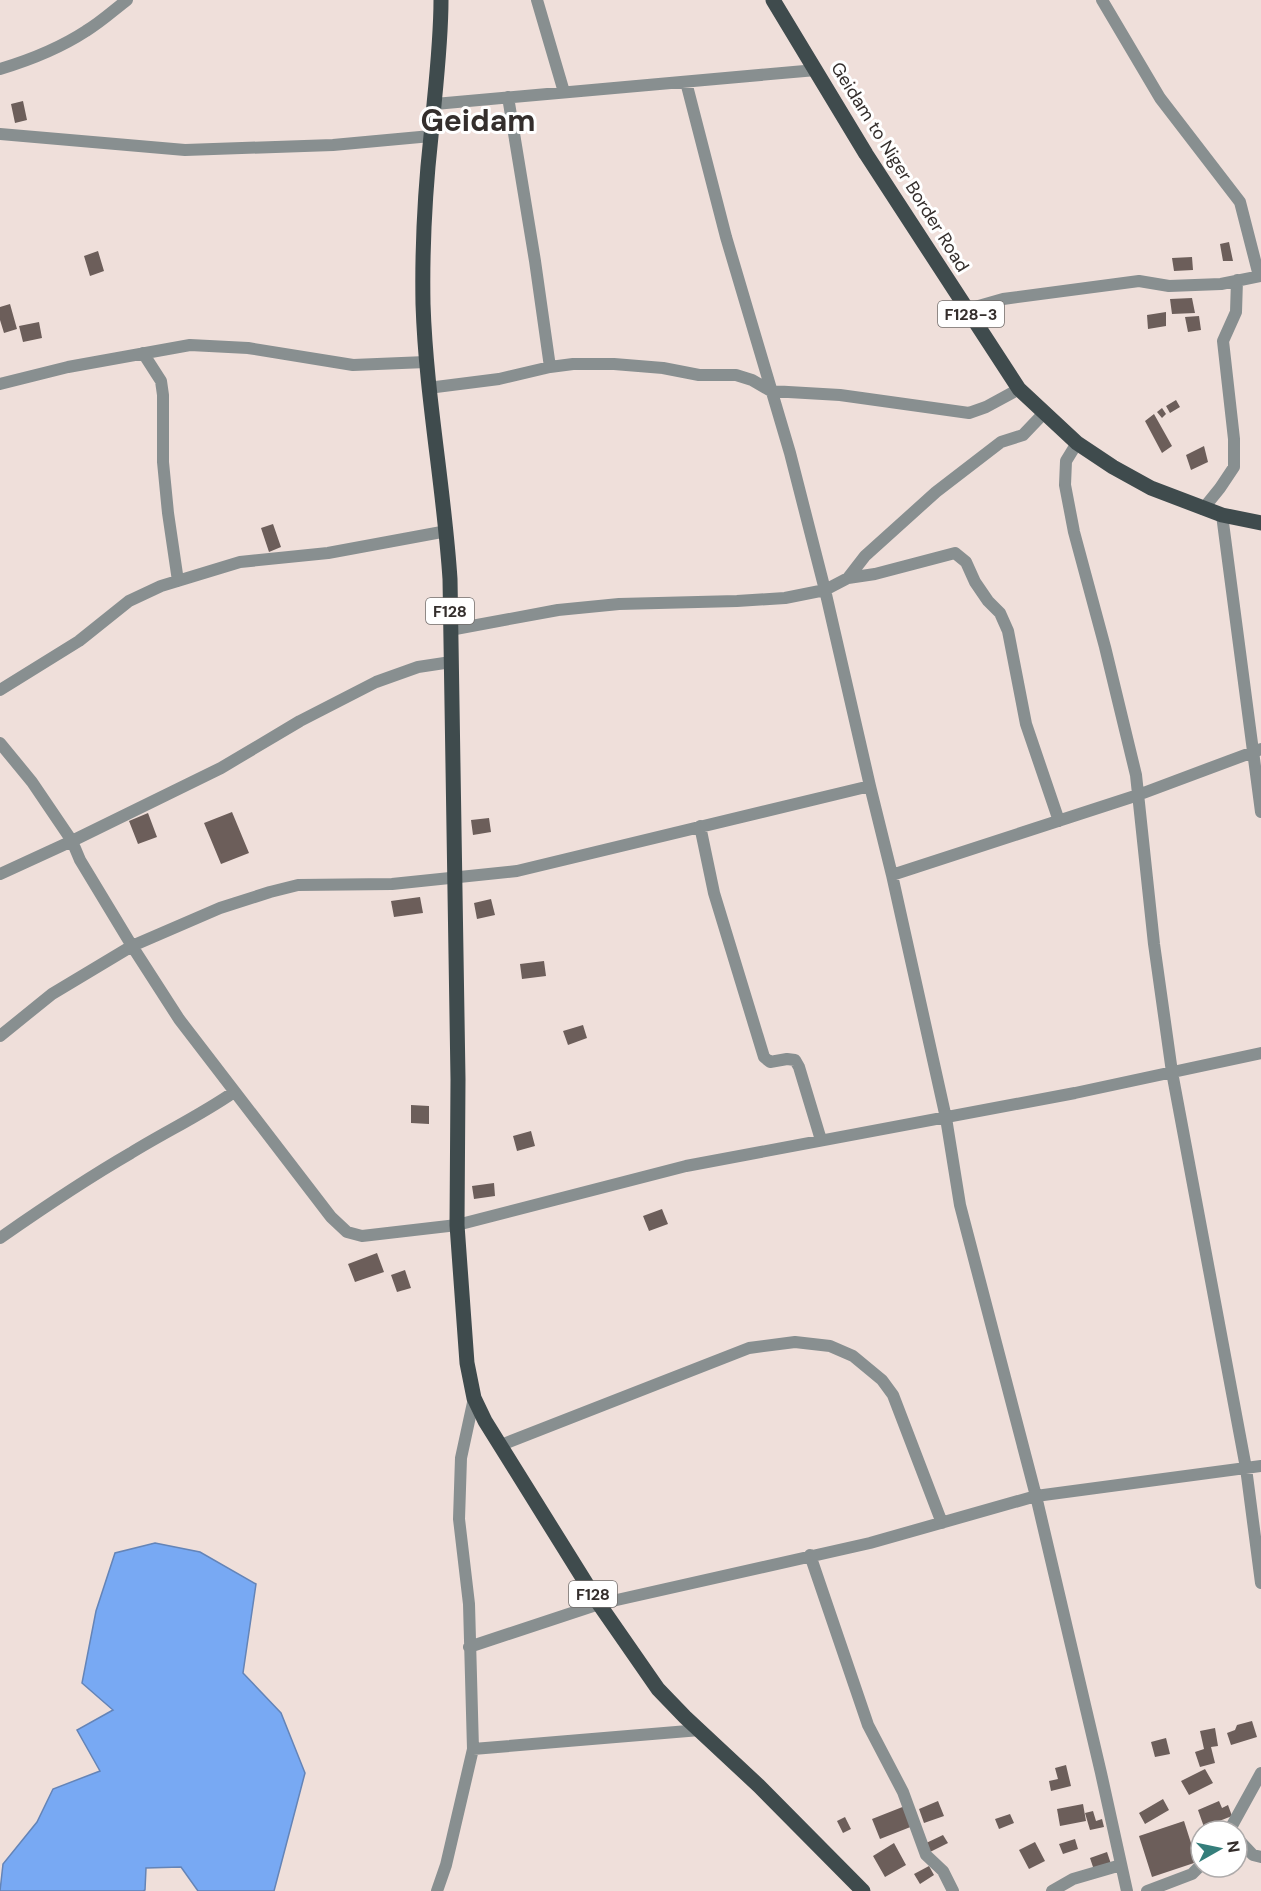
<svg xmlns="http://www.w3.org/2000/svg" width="1261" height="1891" font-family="'DM Sans',sans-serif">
<rect width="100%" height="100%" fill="#efdfda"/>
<path fill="#78a9f3" stroke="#6484b7" stroke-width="1.5" d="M155,1543L200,1552L256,1584L243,1673L281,1713L305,1773L274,1891H198L181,1867L146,1868L145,1890L143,1891H0L3,1864L37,1822L53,1789L100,1771L77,1730L113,1710L82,1683L96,1611L115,1553Z"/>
<path fill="#6c5e5a" d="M23,101L27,120L15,123L11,104Z
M1229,242L1233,261H1223L1220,244Z
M98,251L104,271L90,276L84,256Z
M1192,257L1193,270L1174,271L1172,258Z
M1192,298L1195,313L1172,314L1170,299Z
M10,304L17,329L4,333L0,320V307Z
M1166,312V326L1148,329L1147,315Z
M1199,316L1201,330L1188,332L1185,317Z
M39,322L42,338L23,342L19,326Z
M1176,400L1180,407L1170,413L1166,406Z
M1162,408L1166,414L1162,418L1157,412Z
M1154,414L1172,446L1162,453L1145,421Z
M1204,446L1208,462L1191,470L1186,455Z
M273,524L281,547L269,552L261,528Z
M232,812L249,853L221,864L204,823Z
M148,813L157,837L138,844L129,821Z
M489,818L491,832L473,835L471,820Z
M420,897L423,913L394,917L391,901Z
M491,899L495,915L477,919L474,903Z
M544,961L546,976L522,979L520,964Z
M583,1025L587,1038L568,1045L563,1031Z
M411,1105L429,1106V1124L411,1123Z
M531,1131L535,1146L517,1151L513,1136Z
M494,1183L495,1196L474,1199L472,1186Z
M662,1209L668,1224L649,1231L643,1216Z
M377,1253L384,1272L355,1282L348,1264Z
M405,1270L411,1288L397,1292L391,1275Z
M1252,1721L1257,1737L1231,1745L1227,1733L1235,1730L1237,1725Z
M1215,1728L1218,1746L1211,1747L1215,1763L1200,1767L1195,1752L1204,1749L1200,1731Z
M1166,1738L1170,1754L1155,1757L1151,1742Z
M1066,1765L1071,1786L1051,1791L1049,1781L1058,1779L1055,1768Z
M1205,1769L1213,1783L1189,1795L1181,1781Z
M1163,1799L1169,1810L1145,1824L1139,1813Z
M938,1801L944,1816L924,1823L919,1809Z
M1219,1801L1222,1808L1228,1805L1232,1816L1204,1827L1198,1810Z
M1083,1804L1086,1821L1060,1826L1057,1809Z
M905,1806L913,1826L880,1839L872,1819Z
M1093,1811L1096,1821L1102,1819L1104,1827L1090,1830L1085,1813Z
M1010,1814L1014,1823L999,1829L995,1819Z
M845,1817L851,1829L843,1833L837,1821Z
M1184,1821L1197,1862L1152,1877L1139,1836Z
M943,1835L948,1843L928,1853L924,1844Z
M1075,1839L1078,1849L1063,1854L1059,1844Z
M1035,1842L1045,1861L1029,1869L1019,1850Z
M894,1843L906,1865L885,1877L873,1856Z
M1107,1852L1111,1864L1094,1870L1090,1858Z
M929,1866L934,1875L920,1884L914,1874Z"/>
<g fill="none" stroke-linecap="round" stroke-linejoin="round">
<path stroke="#888f90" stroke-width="12" d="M537,0L564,92
M1102,0L1160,98L1240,202L1259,276
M0,69C30,60 60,48 86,31C101,22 114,10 127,0
M686,82L726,237L790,453L825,590L870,786L892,875L946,1118L960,1205L1036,1496L1101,1773L1127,1891
M508,97L535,261L550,367
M435,104L816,70
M0,134L185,150L333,145L431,136
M968,309L1003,299L1139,281L1169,286L1221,284L1261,276
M143,353L161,381L163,395V462L168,513L178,581
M0,384L68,367L190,345L248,348L353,365L426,362
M428,388L499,379L550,367L573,364H614L663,368L699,375H736L752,380L771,391L840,395L969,413L986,407L1019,389
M1077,443L1066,461L1065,485L1074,532L1105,647L1136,775L1154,944L1172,1072L1246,1468L1261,1583
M1203,509L1220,488L1234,467V439L1223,341L1236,312L1237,280
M1222,515L1261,812
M848,578L875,574L955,553L966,562L975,582L988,601L1000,613L1008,631L1026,724L1059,821
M450,630L558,610L619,604L737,601L785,598L825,590L848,578L865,556L936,492L1001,442L1023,435L1044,413
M0,690L79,641L129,601L161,586L240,562L328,553L447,531
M0,743L32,782L72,841L80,860L132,946L179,1019L331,1217L347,1232L362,1236L457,1225L686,1166L1075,1093L1261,1053
M700,826L714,893L764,1057L770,1062L787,1059L795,1060L799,1067L821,1140
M0,874L72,841L221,768L300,721L376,682L418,667L451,662
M892,875L1138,795L1261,749
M0,1036L52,994L132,946L220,908L270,892L298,885L392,884L517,871L870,786
M0,1238C43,1208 86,1179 131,1153C165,1132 201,1115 234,1092
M501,1445L749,1348L795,1342L830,1346L853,1356L882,1380L893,1395L942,1523
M810,1555L868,1725L903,1792L926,1855L943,1871L953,1891
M469,1647L599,1604L870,1543L1036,1496L1261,1466
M473,1749L700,1730
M1229,1831L1261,1773
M1237,1838L1253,1855L1261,1857
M437,1891L446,1865L473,1749L469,1604L459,1519L461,1458L474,1398
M1052,1891L1073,1879L1121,1865
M1147,1891L1192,1874L1201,1865"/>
<path stroke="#3f4b4d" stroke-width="15" d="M441,0C441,45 435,91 431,136C425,191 422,248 423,304C426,396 444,487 450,579L458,1079L457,1225L467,1363L474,1398L485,1421L599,1604L658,1689L685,1717L759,1786L863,1891
M773,0L866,154L1019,389L1077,443L1113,467L1151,488L1222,515L1261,523"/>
</g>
<g text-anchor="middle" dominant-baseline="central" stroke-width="6" stroke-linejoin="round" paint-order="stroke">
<g fill="#fff" stroke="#716d6b" stroke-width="1.5">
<rect x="938" y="301" width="66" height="26" rx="4.5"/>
<rect x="426" y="598" width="48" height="26" rx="4.5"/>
<rect x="569" y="1581" width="48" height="26" rx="4.5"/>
</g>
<g font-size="16" font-weight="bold" fill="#342e2c">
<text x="971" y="314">F128-3</text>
<text x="450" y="611">F128</text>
<text x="593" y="1594">F128</text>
</g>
<g font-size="18" fill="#342e2c" stroke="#fff">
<text transform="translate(900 167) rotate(58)">Geidam to Niger Border Road</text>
</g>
<g font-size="30" font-weight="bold" fill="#342e2c" stroke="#fff">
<text x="478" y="120">Geidam</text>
</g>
</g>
<g transform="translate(1219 1849) rotate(81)"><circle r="28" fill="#ffffff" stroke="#aeabab" stroke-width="1.5"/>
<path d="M0-4.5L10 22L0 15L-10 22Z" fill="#357e7b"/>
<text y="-9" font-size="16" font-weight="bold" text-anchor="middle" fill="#342e2c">N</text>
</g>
</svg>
